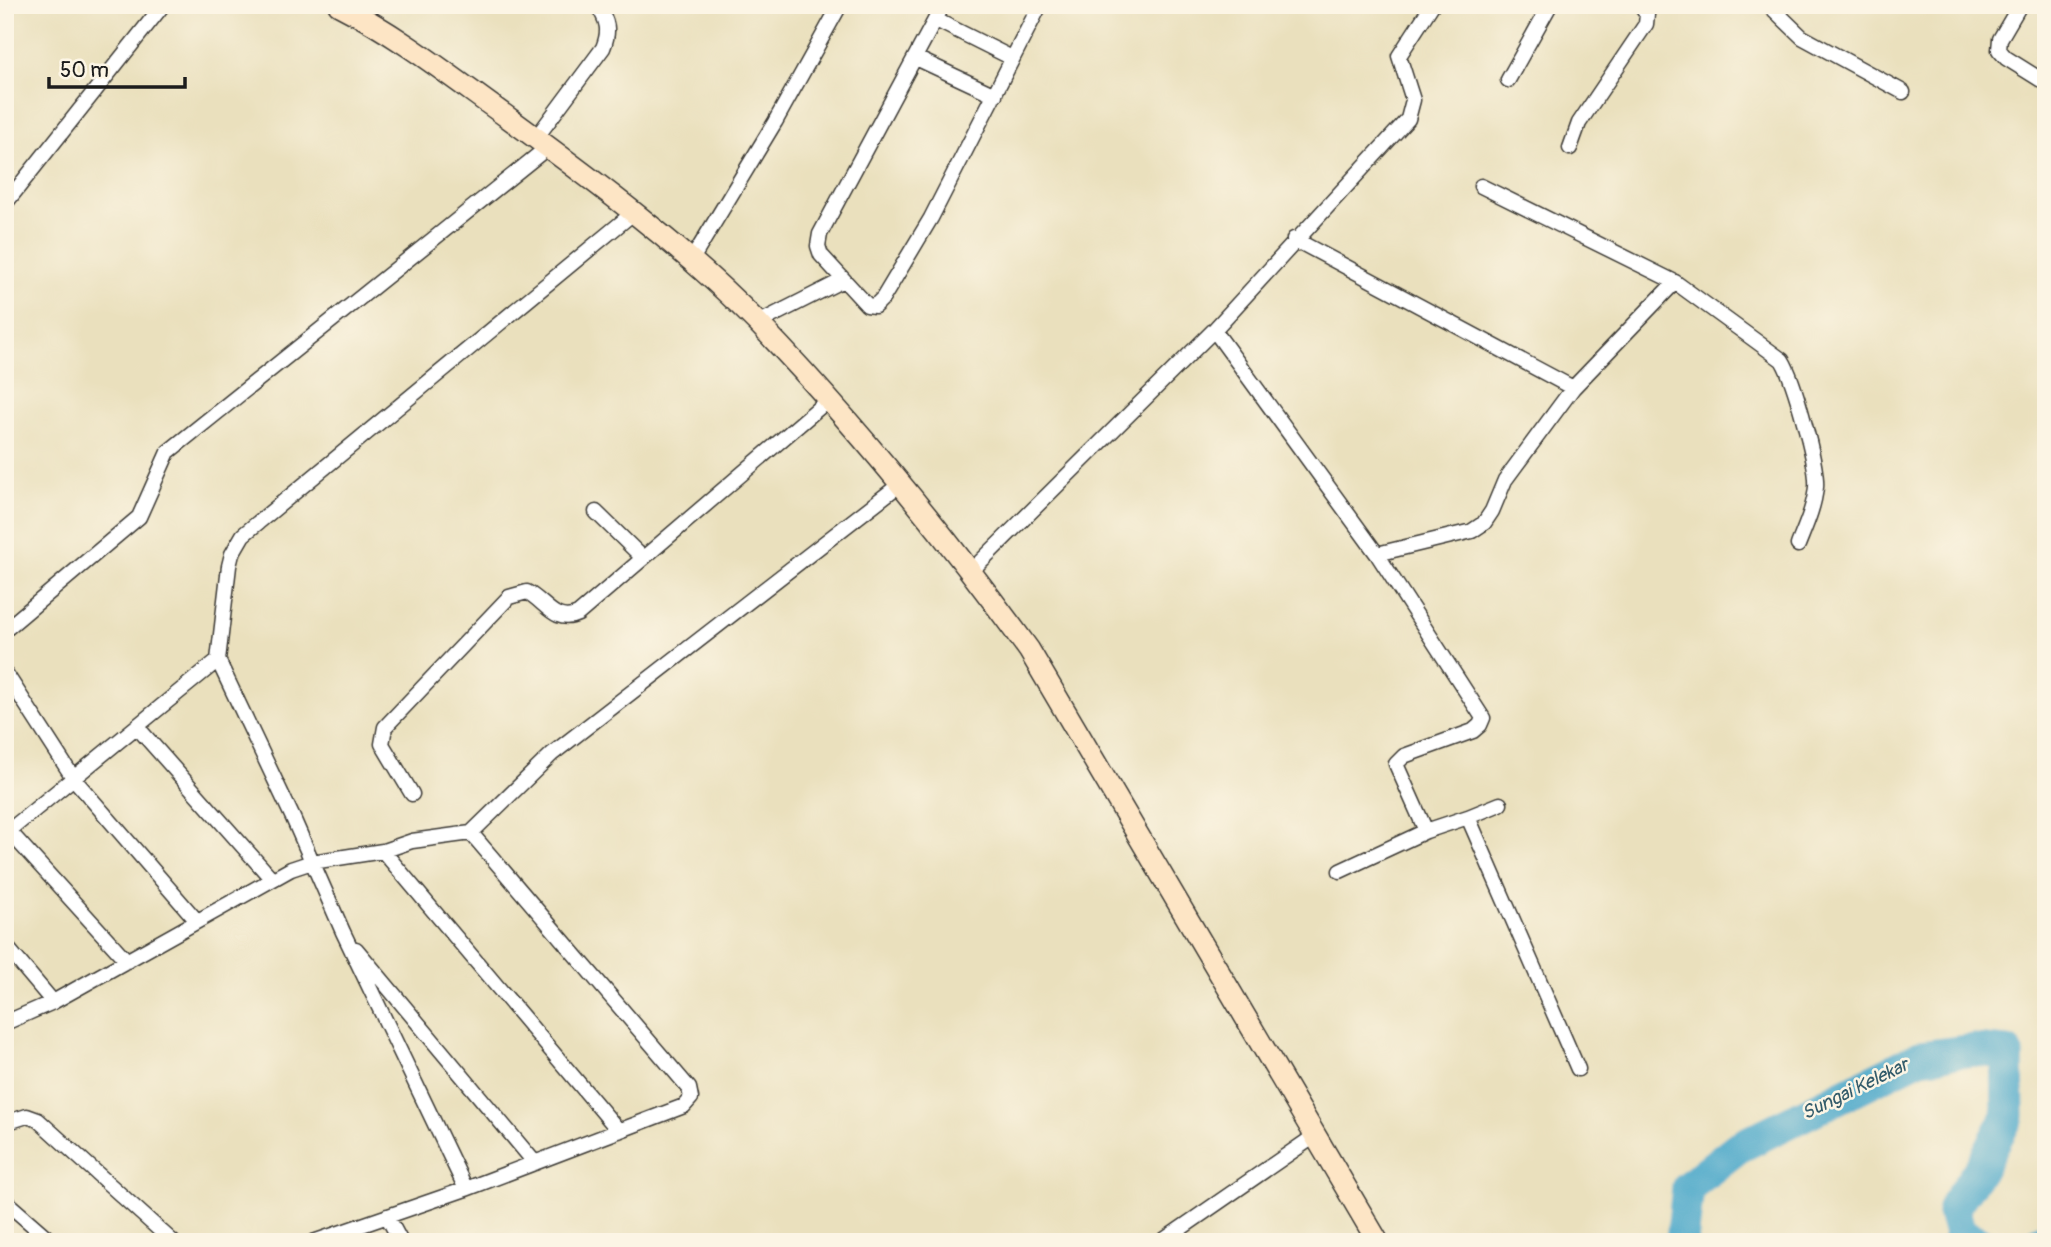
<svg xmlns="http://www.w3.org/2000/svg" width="2051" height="1247" font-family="Pangolin,sans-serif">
<rect width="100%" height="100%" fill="#fcf5e5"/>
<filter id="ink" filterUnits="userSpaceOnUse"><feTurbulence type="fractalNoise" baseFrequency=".0143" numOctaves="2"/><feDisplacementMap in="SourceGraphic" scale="14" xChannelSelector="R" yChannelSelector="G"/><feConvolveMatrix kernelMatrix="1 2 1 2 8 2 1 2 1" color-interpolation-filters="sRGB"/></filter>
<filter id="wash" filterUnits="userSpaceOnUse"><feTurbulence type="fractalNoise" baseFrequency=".00686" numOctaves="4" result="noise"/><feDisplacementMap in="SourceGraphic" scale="28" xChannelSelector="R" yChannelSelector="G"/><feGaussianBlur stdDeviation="1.57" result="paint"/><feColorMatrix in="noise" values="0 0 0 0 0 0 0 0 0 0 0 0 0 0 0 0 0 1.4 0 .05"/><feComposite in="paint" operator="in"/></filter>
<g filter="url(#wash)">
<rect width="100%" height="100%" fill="#eae0bd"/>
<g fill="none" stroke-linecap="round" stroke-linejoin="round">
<path stroke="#4ca8ca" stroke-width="33" d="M1682,1242L1688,1187L1737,1148L1920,1057L1974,1050L2007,1053L2008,1116L1981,1167L1953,1208L1960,1233L1978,1242
M2039,1242L2046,1239"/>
</g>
</g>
<g filter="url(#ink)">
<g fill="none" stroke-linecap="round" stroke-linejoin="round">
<g stroke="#3b3934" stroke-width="17">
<path id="street" d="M943,5L820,234L818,246L821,255L867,305L875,306L883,298L931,218L1040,5
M1769,5L1802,37L1903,92
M2020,5L2000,39L1999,50L2006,58L2046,83
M936,20L1012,58
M916,58L995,95
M1508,80L1550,5
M536,138L603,48C610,31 608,21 597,5
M1570,148L1579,123L1646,24L1647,14L1641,5
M1481,186L1675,282L1782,360C1794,379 1818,466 1816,487C1814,508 1805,527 1798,545
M5,204L163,5
M1294,239L1573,388
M691,261L775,122L840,5
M758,323L843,280
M1214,330L1377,554L1483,718L1480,725L1473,731L1404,756L1396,764L1426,831L1468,817L1578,1069
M596,512L643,558
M1377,554L1472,531L1484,523L1492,511L1505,480L1573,388L1675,282
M971,571L1214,330L1408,119L1413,100L1399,56L1432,5
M5,630L139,517L168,452L548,147
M218,660L293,818L343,932L466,1189
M5,672L74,779L197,921
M137,727L271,878
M412,794L382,744L385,727L509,597L527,592C545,601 555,625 578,614L828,400
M1468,817L1500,804
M9,831L127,961
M5,834L218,660L229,566L232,554L243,535L632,214
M383,851L619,1131
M1340,871L1426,831
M5,945L53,1002
M356,949L535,1163
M5,1023L53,1002L291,869L312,862L383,851L412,841L471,833L552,754L899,485
M5,1123L27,1116L38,1120L173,1242
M5,1201L52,1242
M387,1216L401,1242
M313,1242L466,1189L684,1106L691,1098L689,1088L471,833
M1161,1242L1316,1135"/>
</g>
<g stroke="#3b3934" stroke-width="24">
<path id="secondary" d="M339,5C400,36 454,79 510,119C596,182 685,248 759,324C856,425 946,536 1029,650L1378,1242"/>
</g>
<use href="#street" stroke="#fff" stroke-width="14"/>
<use href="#secondary" stroke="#fde5c5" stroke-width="21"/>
</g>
</g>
<g text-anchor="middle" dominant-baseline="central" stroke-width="5" stroke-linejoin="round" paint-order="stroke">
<g font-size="19" font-style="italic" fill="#325b6a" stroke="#fcf5e5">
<text transform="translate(1855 1089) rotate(-26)">Sungai Kelekar</text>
</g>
</g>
<rect width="2051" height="1247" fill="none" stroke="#fcf5e5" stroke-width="28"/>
<path d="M49 77v10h136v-10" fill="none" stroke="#1c1c1c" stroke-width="3.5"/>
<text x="60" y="77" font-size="21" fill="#1c1c1c" stroke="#fcf5e5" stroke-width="5" paint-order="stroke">50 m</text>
</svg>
